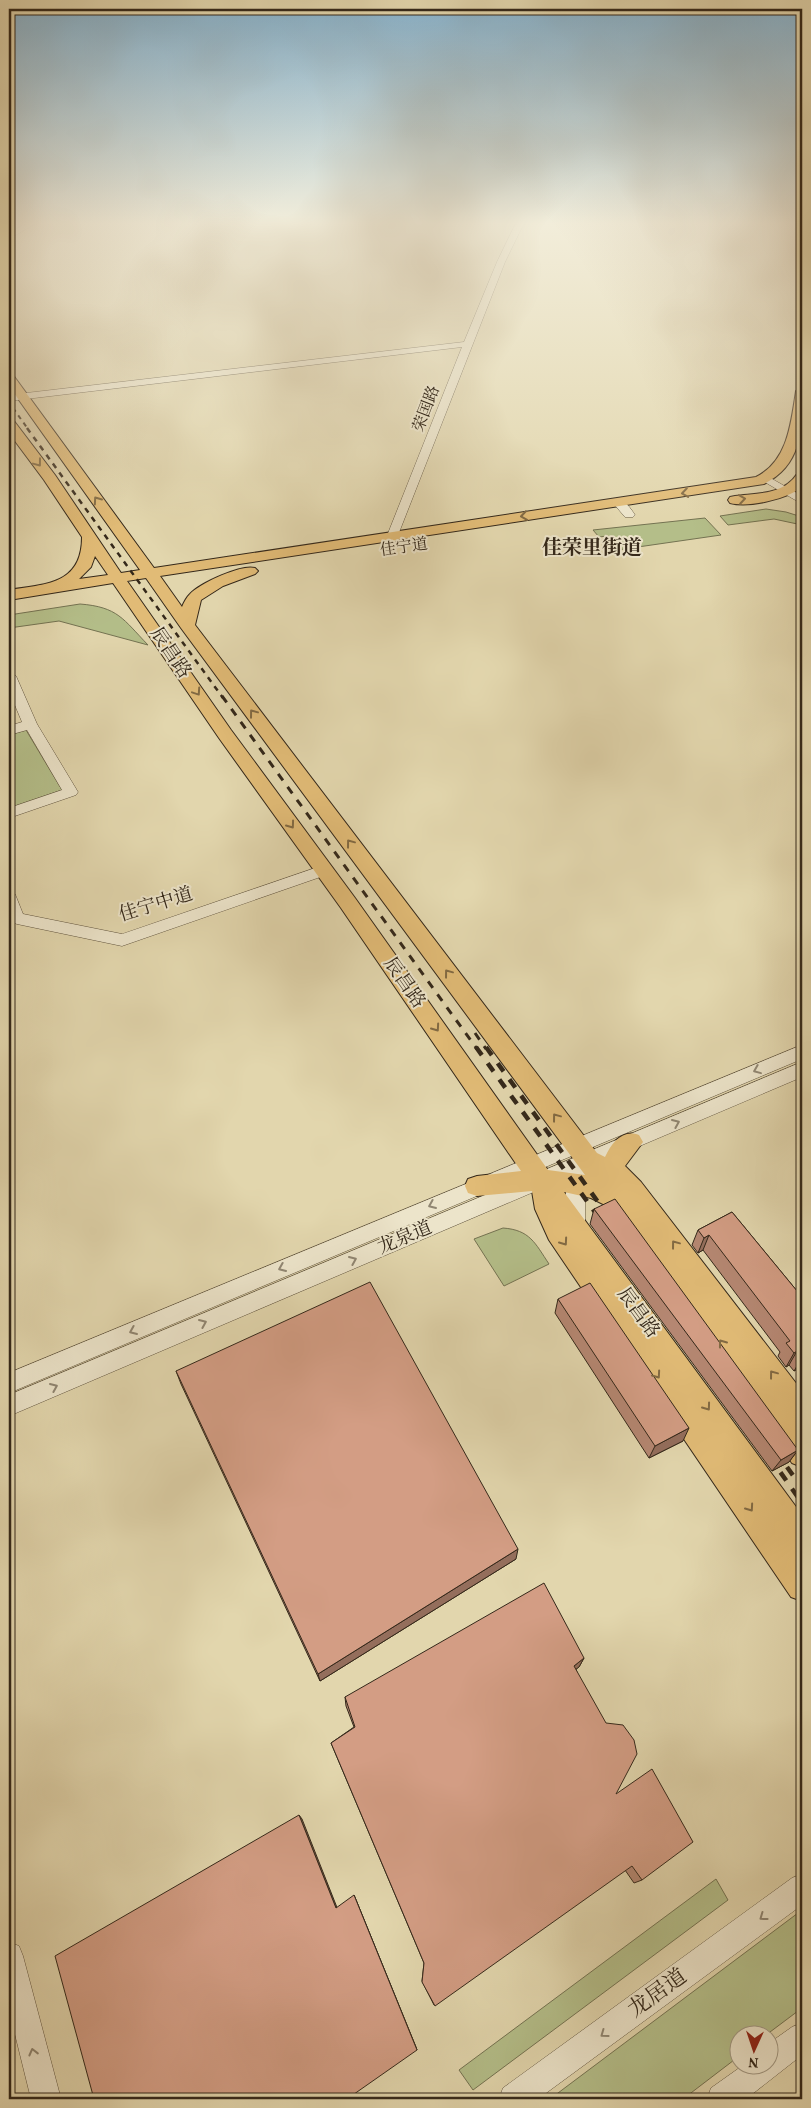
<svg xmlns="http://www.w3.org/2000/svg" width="811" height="2108" font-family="Vollkorn,'Noto Serif SC',serif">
<rect width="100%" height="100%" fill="#e2d6ad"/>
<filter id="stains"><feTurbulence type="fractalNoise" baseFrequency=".004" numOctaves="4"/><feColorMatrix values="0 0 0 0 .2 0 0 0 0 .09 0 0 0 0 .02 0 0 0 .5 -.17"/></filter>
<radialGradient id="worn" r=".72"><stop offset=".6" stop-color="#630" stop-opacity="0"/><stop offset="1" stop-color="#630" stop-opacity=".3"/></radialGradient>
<path fill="#b4be89" stroke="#747352" d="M766,509L786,512L802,517V525L774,519L728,525L720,516Z
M705,518L721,535L617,550L607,536L599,537L593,530Z
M80,604C118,607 123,619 148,645L59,621L9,628V615Z
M26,730L62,790L9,808V735Z
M503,1228C530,1230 535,1243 549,1264L504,1286L474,1239Z
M716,1879L728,1900L473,2090L459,2070Z
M802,1910V2008L766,2035L738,2036V2057L683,2099H550Z"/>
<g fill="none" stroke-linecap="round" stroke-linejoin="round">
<g stroke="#60543f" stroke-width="1">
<path id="minor" d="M26,223H36L9,239V234Z
M516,223H524L505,262L391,553H383L381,551L462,347L9,401V395L464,342L497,262Z
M767,476L802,496V504L763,481L762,479L763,477Z
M619,500C626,501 631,509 635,515L633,517H625L613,503L615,501Z
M9,672L16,676L37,724L78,792L76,795L9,818V808L62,790L27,730L9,735V726L22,722L9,691Z
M324,865L329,866L332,870L329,874L122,946L17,924L11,922L9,917V892L15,894L23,914L122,934Z
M802,1045V1059L9,1393V1373Z
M802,1062V1077L588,1168L590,1173L585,1192V1226L582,1232L575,1235L568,1232C560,1216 565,1192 571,1176L9,1416V1395Z
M802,1874V1905L538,2099H499L503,2088L792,1878Z
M9,1942L19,1946L23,1956L61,2099H31L9,2010Z
M802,2023V2055L746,2099H707L711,2088L742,2066H768V2044L792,2027Z"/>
</g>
<g stroke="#34281a" stroke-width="2">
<path id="major" d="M9,374L13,375L154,568L756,477C788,461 791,423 796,391L802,387C802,426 804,464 764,484L160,576L182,607C184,602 187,597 190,594C200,583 242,564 255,568L258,571L255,574L223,586L201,600L195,625L597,1153L605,1157C612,1142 623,1129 639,1135L643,1142L625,1166L641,1182L802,1391V1427L799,1425L802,1430V1467L792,1463L607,1206L591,1198L564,1192L802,1515V1555L797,1553L802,1560V1601L791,1597L549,1240L535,1209L532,1191L477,1196L468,1193L465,1186L468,1179L477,1176L521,1171L341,908L219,738L113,583L9,600V590C45,584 82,585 82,537L44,480L9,433V420L14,421L55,475L121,573L140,570L9,386ZM95,556L108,575L79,579L91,567ZM146,578L181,628L585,1175L548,1170L355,898L231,730L127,581Z
M802,473V487C787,499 749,508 730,503L728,500L730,497L735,496C758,493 783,495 797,474Z"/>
</g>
<use href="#minor" fill="#ece4ca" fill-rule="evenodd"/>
<use href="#major" fill="#e1bb76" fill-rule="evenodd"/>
<path stroke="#34281a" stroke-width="2" stroke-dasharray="4.5 4.5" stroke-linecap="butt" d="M13,408L28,429"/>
<path stroke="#34281a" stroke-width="2.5" stroke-dasharray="5.5 5.5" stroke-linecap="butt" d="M27,428L223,698"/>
<path stroke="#34281a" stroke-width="3" stroke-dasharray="8 8" stroke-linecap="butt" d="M222,696L477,1049
M475,1033L486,1049"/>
<path stroke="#34281a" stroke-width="4.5" stroke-dasharray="10 10" stroke-linecap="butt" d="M476,1047L602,1222
M486,1047L606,1213
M769,1456L802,1503
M787,1467L802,1488"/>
</g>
<path fill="#b58772" stroke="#34281a" d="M594,1209L798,1450L789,1462L772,1471L590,1224Z
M732,1212L802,1297V1366L794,1371L789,1365L786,1367L778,1356L780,1352L703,1250L698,1253L692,1245L698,1230Z
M558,1299L683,1441L649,1458L555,1313Z
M176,1371L516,1559L320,1681L181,1384Z
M584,1658L579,1667L576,1669L616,1794L642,1880L634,1883L625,1870L434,2005L422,1981L424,1963L331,1743L354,1727L346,1706L345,1697Z"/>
<path fill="#946e5c" stroke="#34281a" d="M709,1235L703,1250L698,1253L704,1238Z
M797,1351L789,1365L786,1367L794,1353Z
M802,1358V1366L794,1371Z
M689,1428L683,1441L649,1458L655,1446Z
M798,1450L789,1462L772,1471L781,1460Z
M518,1549L516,1559L320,1681L318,1674Z
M584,1658L579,1667L568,1675L574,1666Z
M299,1815L302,1819L338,1910L336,1908Z
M354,1895L416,2047L417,2050Z"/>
<path fill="#d39d84" stroke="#34281a" d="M615,1199L798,1450L781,1460L594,1209Z
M732,1212L802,1297V1358L797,1351L794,1353L786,1343L790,1341L709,1235L704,1238L698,1230Z
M370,1282L518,1549L318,1674L176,1371Z
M590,1283L689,1428L655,1446L558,1299Z
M544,1583L584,1658L574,1666L606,1723L623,1725L634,1740L637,1754L616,1794L652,1769L693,1842L642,1880L632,1866L435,2006L422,1982L424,1963L331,1743L355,1727L345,1697Z
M299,1815L336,1908L354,1895L417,2050L347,2099H94L55,1956Z"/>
<defs><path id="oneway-chevron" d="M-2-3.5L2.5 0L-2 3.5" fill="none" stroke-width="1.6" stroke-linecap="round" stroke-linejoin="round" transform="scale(1.25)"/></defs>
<g stroke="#826a43">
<use href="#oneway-chevron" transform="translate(38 463) rotate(53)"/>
<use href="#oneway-chevron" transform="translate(685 493) rotate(172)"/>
<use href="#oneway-chevron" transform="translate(742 499) rotate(-8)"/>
<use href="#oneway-chevron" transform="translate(97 500) rotate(-125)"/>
<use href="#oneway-chevron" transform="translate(524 516) rotate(172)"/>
<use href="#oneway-chevron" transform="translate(197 692) rotate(56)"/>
<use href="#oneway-chevron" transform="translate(253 713) rotate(-127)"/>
<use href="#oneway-chevron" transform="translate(291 825) rotate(54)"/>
<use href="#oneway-chevron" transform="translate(350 843) rotate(-127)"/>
<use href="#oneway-chevron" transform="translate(448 973) rotate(-127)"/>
<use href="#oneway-chevron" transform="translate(436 1028) rotate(55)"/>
<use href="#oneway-chevron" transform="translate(556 1117) rotate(-127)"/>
<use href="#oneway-chevron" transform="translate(564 1242) rotate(55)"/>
<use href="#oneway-chevron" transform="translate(675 1244) rotate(-127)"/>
<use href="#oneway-chevron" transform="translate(722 1343) rotate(-126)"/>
<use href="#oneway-chevron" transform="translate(773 1374) rotate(-127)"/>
<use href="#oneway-chevron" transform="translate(657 1375) rotate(55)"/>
<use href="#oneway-chevron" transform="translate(707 1407) rotate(54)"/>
<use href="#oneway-chevron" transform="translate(750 1508) rotate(55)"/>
</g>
<g stroke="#908672">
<use href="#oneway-chevron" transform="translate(757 1070) rotate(158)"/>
<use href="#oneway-chevron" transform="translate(676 1123) rotate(-23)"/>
<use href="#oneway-chevron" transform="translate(432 1205) rotate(157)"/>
<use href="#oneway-chevron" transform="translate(353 1260) rotate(-23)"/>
<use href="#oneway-chevron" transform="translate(282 1268) rotate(157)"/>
<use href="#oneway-chevron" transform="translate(203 1323) rotate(-23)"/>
<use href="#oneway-chevron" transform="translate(133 1331) rotate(157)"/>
<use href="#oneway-chevron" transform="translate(54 1387) rotate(-23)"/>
<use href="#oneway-chevron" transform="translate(763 1917) rotate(144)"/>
<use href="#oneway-chevron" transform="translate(604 2034) rotate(144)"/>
<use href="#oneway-chevron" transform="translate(33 2052) rotate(-104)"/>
</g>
<linearGradient id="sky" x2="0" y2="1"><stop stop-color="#87b5d2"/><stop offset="0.43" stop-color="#f2edda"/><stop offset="1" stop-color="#f2edda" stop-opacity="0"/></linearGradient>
<rect width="811" height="519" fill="url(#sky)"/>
<g text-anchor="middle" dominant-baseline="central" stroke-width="4" stroke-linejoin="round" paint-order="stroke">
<g font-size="16" fill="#34281a" stroke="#ece4ca">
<text transform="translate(427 409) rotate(-69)">荣国路</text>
<text transform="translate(404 548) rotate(-8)">佳宁道</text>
</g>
<g font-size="19" fill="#34281a" stroke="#ece4ca">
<text transform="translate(170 653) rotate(56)">辰昌路</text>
<text transform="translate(156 905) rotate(-17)">佳宁中道</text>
<text transform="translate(404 983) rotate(55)">辰昌路</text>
<text transform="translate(405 1238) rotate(-23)">龙泉道</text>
<text transform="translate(638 1313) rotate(54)">辰昌路</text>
</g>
<g font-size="20" font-weight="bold" fill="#34281a" stroke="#ece4ca">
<text x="592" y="549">佳荣里街道</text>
</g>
<g font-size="22" fill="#34281a" stroke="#ece4ca">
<text transform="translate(658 1994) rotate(-36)">龙居道</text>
</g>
</g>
<rect width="811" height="2108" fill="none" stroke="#e2d6ad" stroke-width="30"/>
<rect x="10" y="10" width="791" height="2088" fill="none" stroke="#34281a" stroke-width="2.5"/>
<rect x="15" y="15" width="781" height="2078" fill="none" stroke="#34281a"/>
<g transform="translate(754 2050) rotate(183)"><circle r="24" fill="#ece4ca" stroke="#a29984"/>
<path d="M0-4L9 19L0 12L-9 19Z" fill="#8f2418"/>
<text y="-8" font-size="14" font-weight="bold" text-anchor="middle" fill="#34281a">N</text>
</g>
<rect width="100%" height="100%" filter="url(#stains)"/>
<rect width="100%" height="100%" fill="url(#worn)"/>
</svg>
